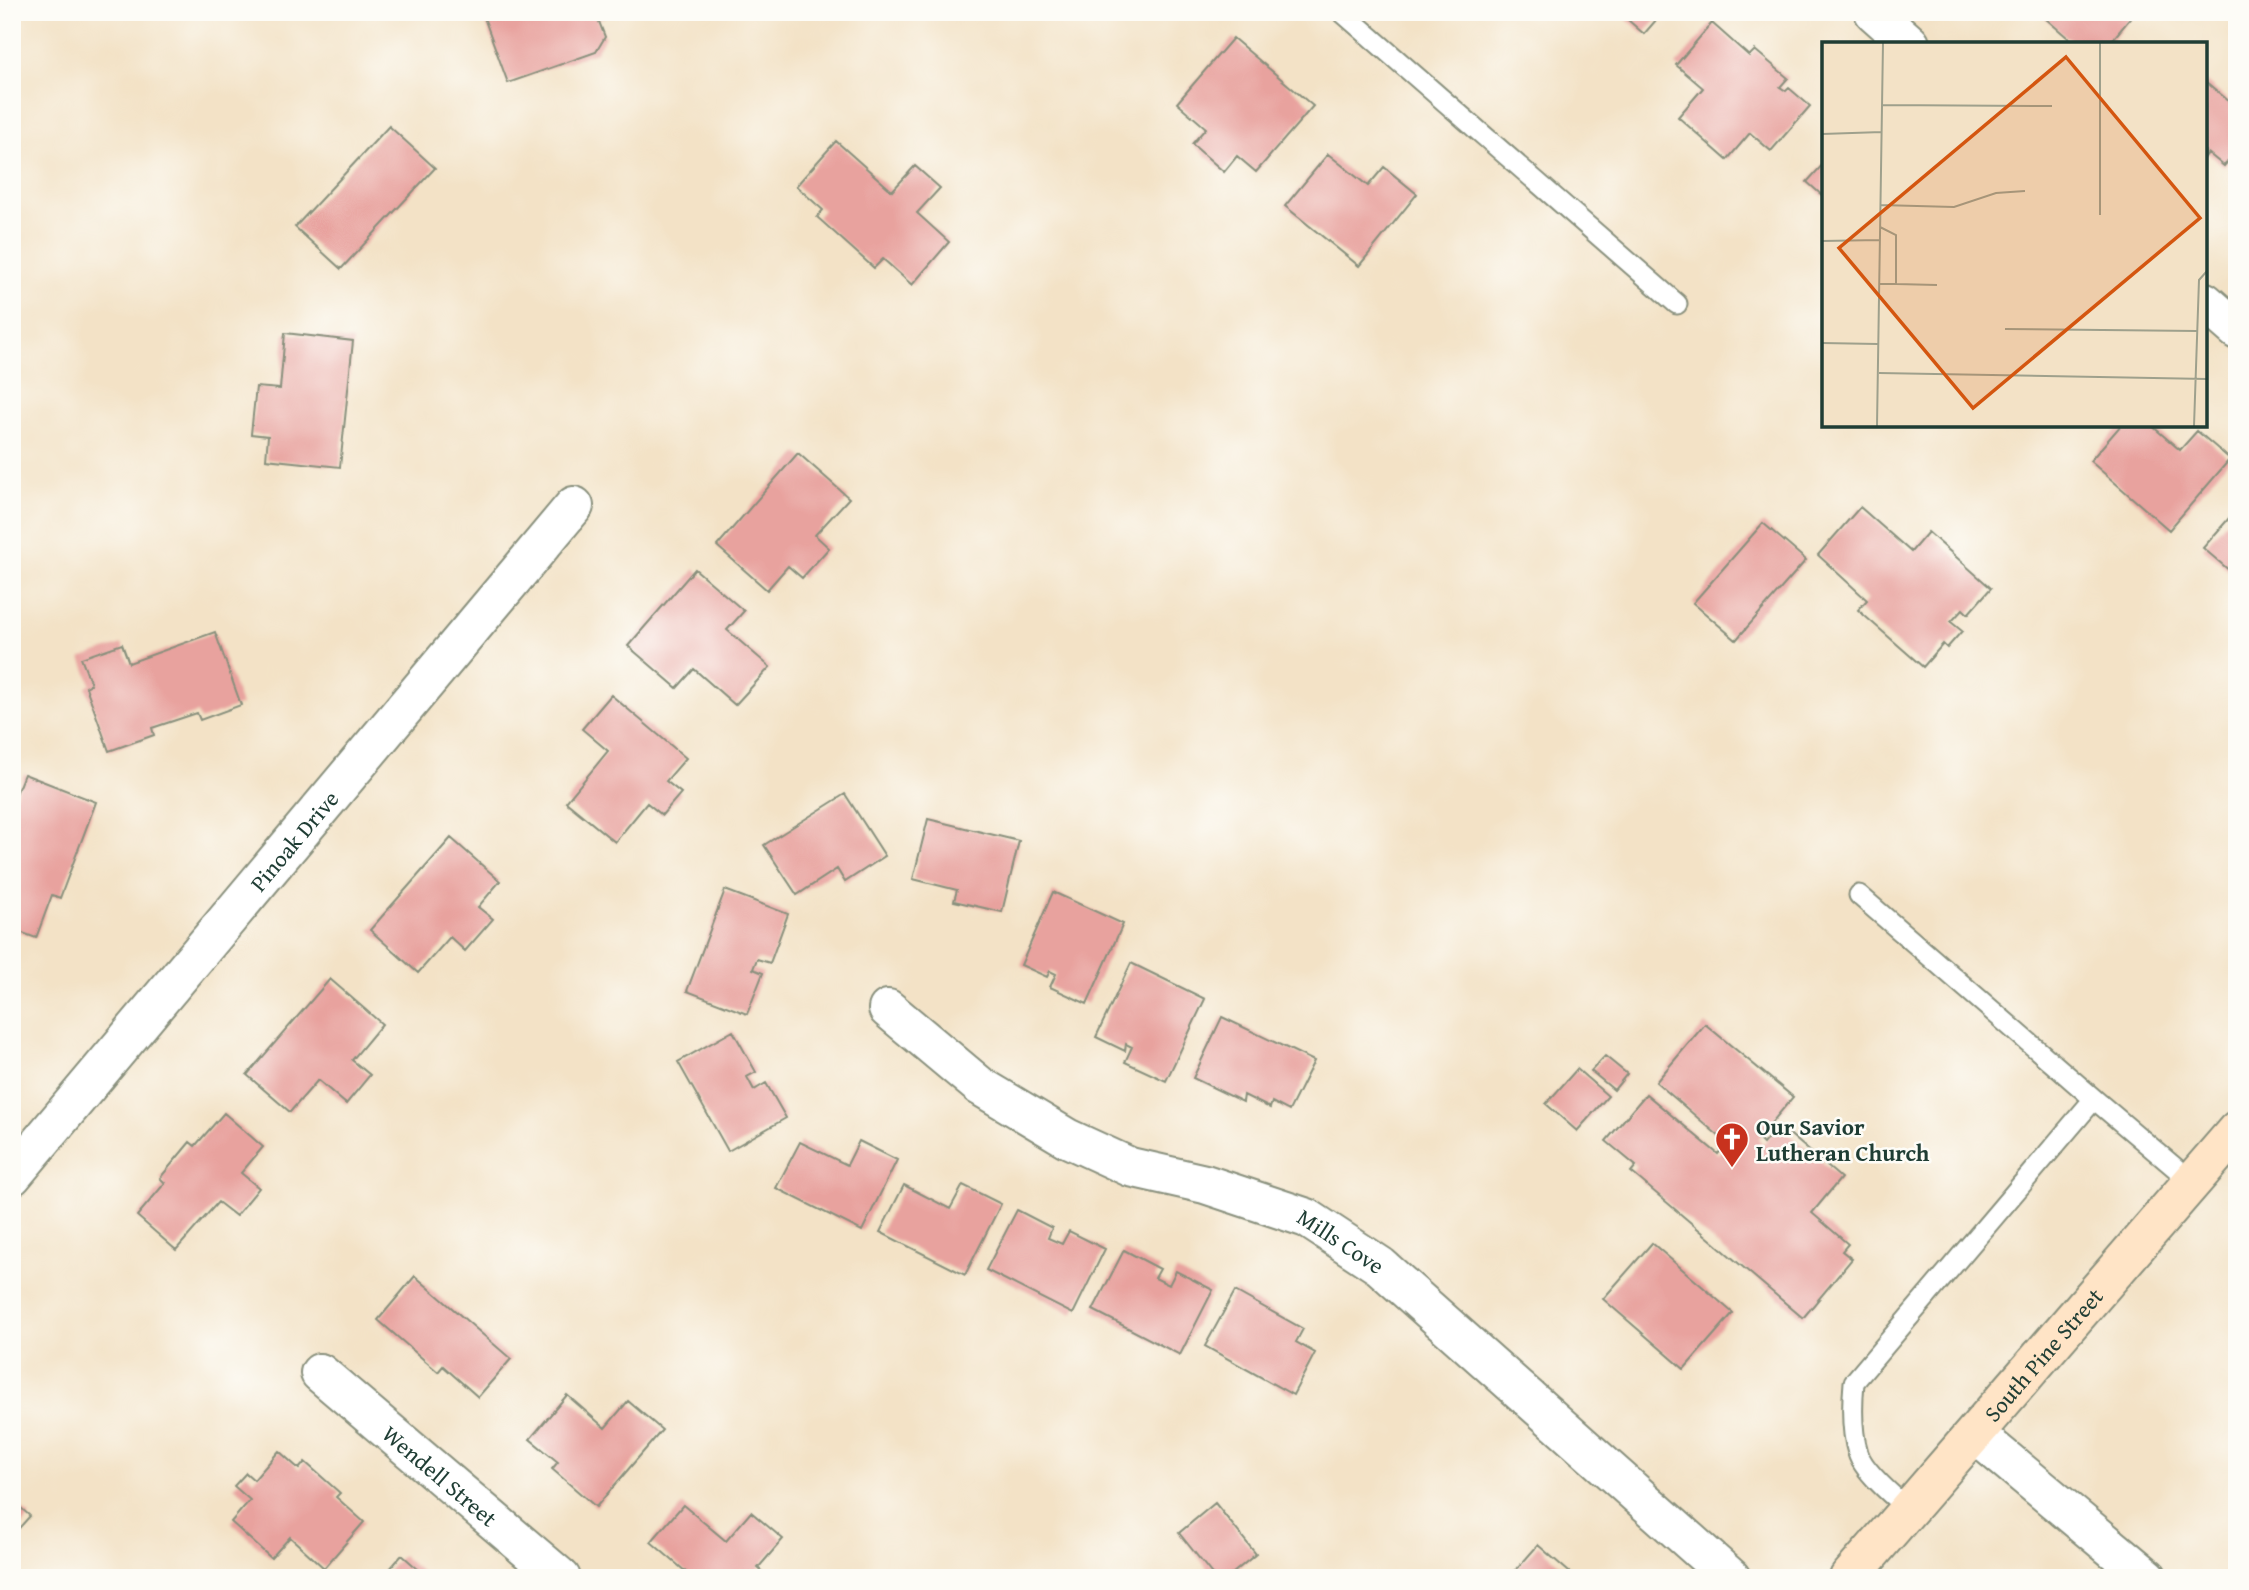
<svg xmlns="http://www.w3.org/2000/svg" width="2249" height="1590" font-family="'Gentium Book Plus',serif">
<rect width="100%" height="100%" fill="#fdfcf7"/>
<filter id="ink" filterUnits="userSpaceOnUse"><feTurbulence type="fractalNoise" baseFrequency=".0143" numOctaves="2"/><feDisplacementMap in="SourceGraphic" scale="14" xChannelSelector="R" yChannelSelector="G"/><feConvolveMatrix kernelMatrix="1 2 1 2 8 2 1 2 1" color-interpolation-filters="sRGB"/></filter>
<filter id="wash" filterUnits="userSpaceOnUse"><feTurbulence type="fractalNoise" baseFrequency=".00686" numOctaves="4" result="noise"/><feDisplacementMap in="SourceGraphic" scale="28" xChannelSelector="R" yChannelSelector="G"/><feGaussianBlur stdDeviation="1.57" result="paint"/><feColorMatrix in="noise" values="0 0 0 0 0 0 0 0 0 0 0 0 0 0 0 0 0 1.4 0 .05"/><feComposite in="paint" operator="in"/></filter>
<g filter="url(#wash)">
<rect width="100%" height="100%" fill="#f3e2c6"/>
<g id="blocks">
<path fill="#e8a29e" d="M482,12H616V13L598,19L605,37L596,52L508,83Z
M1619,12H1663L1644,34Z
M2038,12H2130L2133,15L2109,44H2075Z
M1712,23L1749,56L1755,50L1788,78L1780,87L1786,91L1789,88L1810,106L1771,151L1750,133L1727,160L1678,117L1703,88L1676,65Z
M1233,38L1313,106L1256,172L1237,156L1224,172L1192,144L1206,128L1177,103Z
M2205,81L2237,108V151L2224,166L2208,153L2205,157Z
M389,126L435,168L341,269L295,227Z
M836,141L892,191L915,166L940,188L917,213L949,242L912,285L883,259L874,268L817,217L823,210L796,186Z
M1328,154L1368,186L1384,167L1417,194L1359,266L1285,206Z
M1824,163V197L1807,182Z
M285,333L353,341L340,467L266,459L268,436L251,434L256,387L280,389Z
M2121,425H2151L2180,450L2197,431L2230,459L2169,530L2090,461Z
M798,453L849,498L815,535L829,548L802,578L788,566L767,590L717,546Z
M1860,507L1911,552L1928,532L1991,588L1968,614L1963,609L1951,622L1962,631L1947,648L1943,644L1923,667L1858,610L1867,600L1818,555Z
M2237,509V577L2203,548Z
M1763,523L1806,560L1736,640L1693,603Z
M695,569L744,611L727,630L770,667L735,705L694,669L677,688L628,646Z
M215,632L241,705L200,720L197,713L152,728L154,735L109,751L86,687L91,684L81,658L122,644L129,663Z
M611,695L686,758L666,781L681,793L662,815L647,803L615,842L566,802L608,751L582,729Z
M24,774L96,802L60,898L52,895L36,938L12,929V804Z
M845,794L885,856L845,882L837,869L797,895L764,845Z
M928,819L1019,841L1002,912L954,901L957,890L913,879Z
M451,838L500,881L478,907L493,919L465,951L450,937L418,973L370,930Z
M725,890L788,914L770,963L757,959L753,969L763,973L747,1014L687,991Z
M1053,892L1123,924L1087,1004L1050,987L1056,974L1050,971L1047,977L1021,965Z
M1131,963L1205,999L1166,1081L1125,1062L1132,1047L1126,1044L1125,1051L1096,1037Z
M330,979L382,1024L352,1060L370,1075L346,1104L318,1080L290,1112L247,1075Z
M1222,1017L1314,1061L1289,1111L1272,1102L1270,1108L1244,1095L1243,1102L1193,1078Z
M1705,1024L1793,1097L1758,1139L1763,1144L1779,1125L1841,1178L1812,1213L1848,1244L1842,1251L1852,1259L1803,1318L1631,1172L1636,1166L1606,1141L1646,1094L1718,1154L1727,1143L1656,1082Z
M733,1031L756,1072L747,1077L754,1090L766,1083L786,1118L728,1151L678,1062Z
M1605,1056L1627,1074L1614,1090L1591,1071Z
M1577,1069L1608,1096L1577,1131L1546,1104Z
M224,1113L263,1147L241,1173L259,1188L236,1216L218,1202L176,1250L137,1216L165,1183L160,1178L190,1142L195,1146Z
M859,1141L897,1160L862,1231L776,1188L800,1142L847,1165Z
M904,1185L950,1209L963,1185L1001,1204L965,1275L880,1232Z
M1017,1210L1052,1228L1048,1238L1062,1244L1069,1231L1105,1249L1073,1314L986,1270Z
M1652,1243L1733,1313L1684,1369L1603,1299Z
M1124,1250L1160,1269L1155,1278L1169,1285L1176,1271L1213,1290L1180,1355L1093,1310Z
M415,1276L511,1359L478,1397L443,1366L438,1372L378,1320Z
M1235,1291L1303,1329L1296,1342L1315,1353L1293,1395L1205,1346Z
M567,1395L605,1428L628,1401L662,1430L596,1507L552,1469L558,1462L530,1439Z
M279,1451L299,1469L305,1462L340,1493L336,1497L364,1522L324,1568L290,1537L271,1558L231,1522L250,1500L234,1486L246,1473L254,1480Z
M12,1500L30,1516L12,1536Z
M1215,1503L1256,1554L1227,1578H1215L1179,1533Z
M683,1505L726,1541L751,1512L783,1539L758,1568L769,1578H693L651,1542Z
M1538,1545L1576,1578H1509Z
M402,1555L428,1578H382Z"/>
</g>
</g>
<g filter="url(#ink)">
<use href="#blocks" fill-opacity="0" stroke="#89907d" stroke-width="2"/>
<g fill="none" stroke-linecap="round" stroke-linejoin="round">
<g stroke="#89907d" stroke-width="23">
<path id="lane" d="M1342,12L1677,304
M1859,895L2094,1099
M1909,1510C1894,1497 1863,1471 1858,1453C1851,1431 1852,1404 1854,1382L2094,1099L2192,1182"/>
</g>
<g stroke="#89907d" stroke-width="42">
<g id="street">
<path d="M1874,12L1910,44"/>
<path d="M2205,302L2237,330"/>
<path id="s1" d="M888,1009L980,1086L1067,1138L1130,1167L1205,1184L1307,1218L1380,1266L1731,1578"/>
<path id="s2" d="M12,1176L574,506"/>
<path id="s3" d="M320,1373L561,1578"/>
<path d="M1975,1434L2148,1578"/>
</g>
</g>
<g stroke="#89907d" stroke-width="42">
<g id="secondary">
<path id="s4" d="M1849,1578L2237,1130"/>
</g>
</g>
<use href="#lane" stroke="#fff" stroke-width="19"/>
<use href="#street" stroke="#fff" stroke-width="38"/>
<use href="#secondary" stroke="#ffe4c6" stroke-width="38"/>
</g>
</g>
<defs>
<g id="church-pin" transform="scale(1.75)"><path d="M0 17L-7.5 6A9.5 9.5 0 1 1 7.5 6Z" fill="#c8321e" stroke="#fdfcf7"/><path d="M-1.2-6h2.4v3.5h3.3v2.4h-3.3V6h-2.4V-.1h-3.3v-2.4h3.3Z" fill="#fff"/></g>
</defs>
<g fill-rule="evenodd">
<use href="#church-pin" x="1732" y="1139"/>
</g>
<g text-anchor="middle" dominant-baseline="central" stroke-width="5" stroke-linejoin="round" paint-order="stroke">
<g font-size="23" fill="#1f3d34" stroke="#fdfcf7">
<text stroke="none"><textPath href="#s2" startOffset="438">Pinoak Drive</textPath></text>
<text stroke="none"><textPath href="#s1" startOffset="516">Mills Cove</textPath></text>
<text stroke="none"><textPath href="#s4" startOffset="296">South Pine Street</textPath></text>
<text stroke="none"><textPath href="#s3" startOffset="158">Wendell Street</textPath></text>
</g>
<g font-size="23" font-weight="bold" fill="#1f3d34" stroke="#fdfcf7" text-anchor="start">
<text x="1756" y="1126">Our Savior<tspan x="1756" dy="26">Lutheran Church</tspan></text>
</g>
</g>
<g transform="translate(1822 42)">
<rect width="385" height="385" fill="#f3e2c6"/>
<path fill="none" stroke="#9ea08c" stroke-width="2" d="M60,63L230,64M0,92L60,90M58,163L132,165L174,151L203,149M278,173V1M0,199L58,198M57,242H74V193L58,185M74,242L115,243M183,287L375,289M0,301L56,302M57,331L385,337M55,384L61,1M372,384L377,238L385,229"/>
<path fill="#d45610" fill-opacity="0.15" stroke="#d45610" stroke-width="3.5" d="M244,15L378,176L151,366L17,206Z"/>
<rect width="385" height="385" fill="none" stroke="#1f3d34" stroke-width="3.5"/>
</g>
<rect width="2249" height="1590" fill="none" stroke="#fdfcf7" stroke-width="42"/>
</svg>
